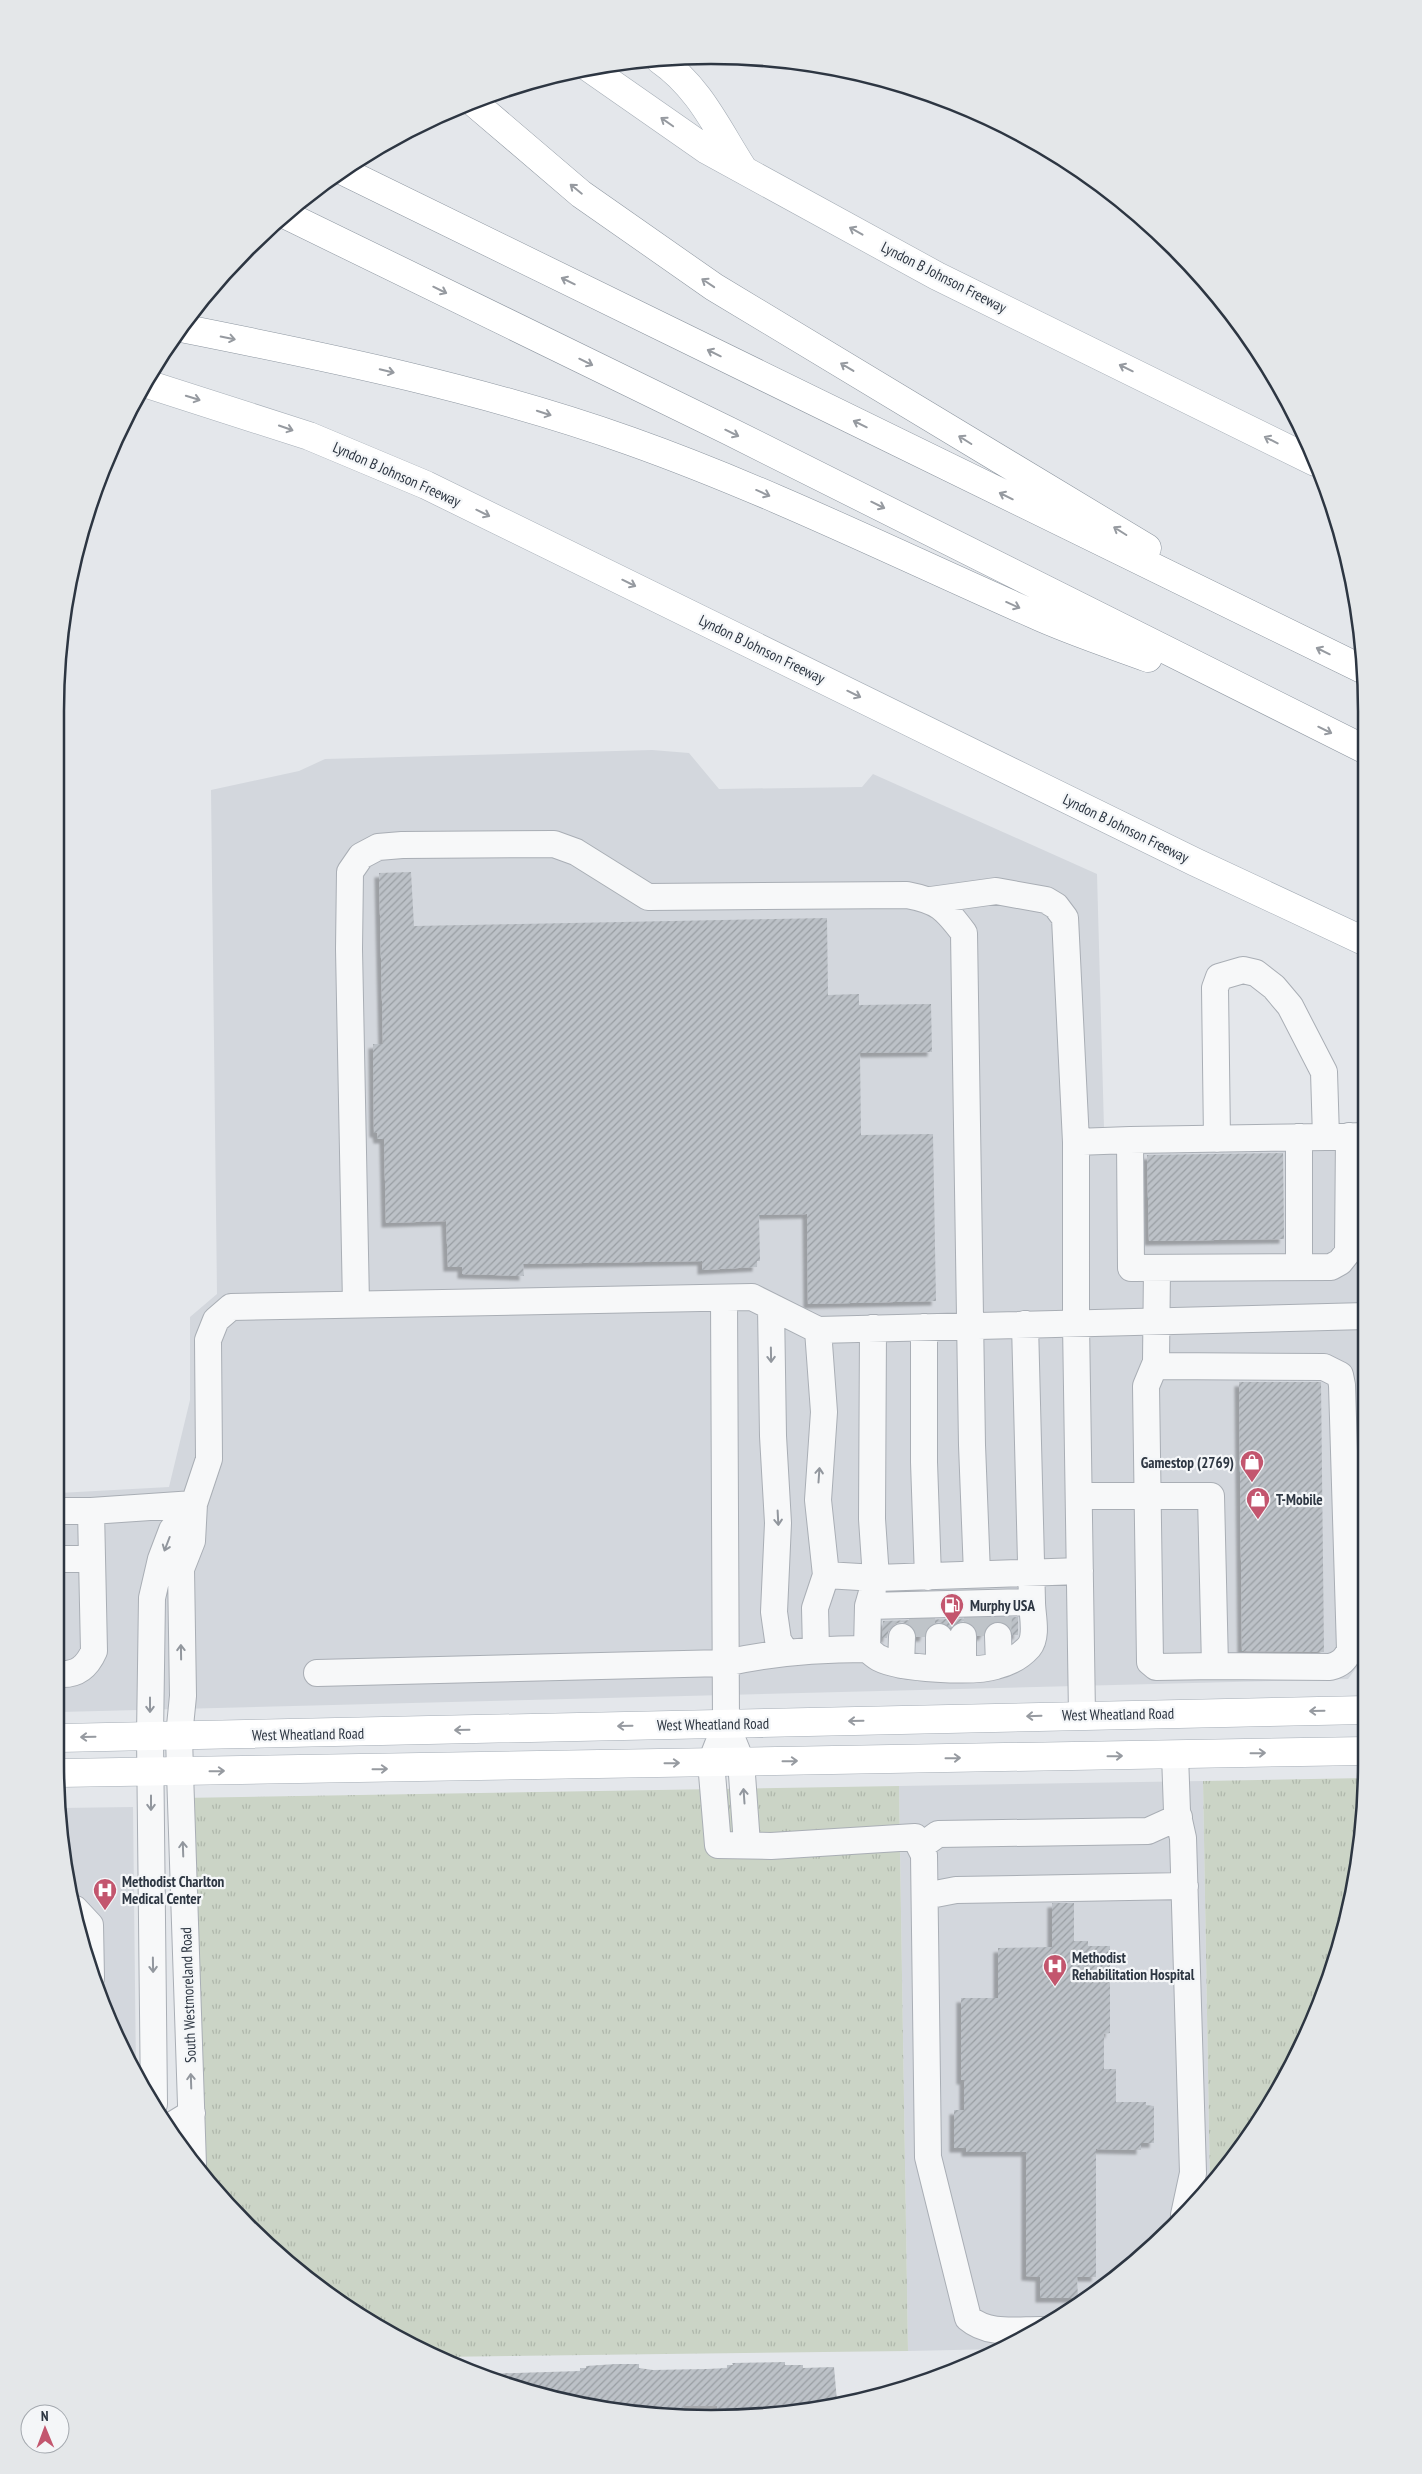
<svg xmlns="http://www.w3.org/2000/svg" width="1422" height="2474" font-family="'PT Sans Narrow',sans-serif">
<defs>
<pattern id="grass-tufts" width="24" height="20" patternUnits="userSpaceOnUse" patternTransform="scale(1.25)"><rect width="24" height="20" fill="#cbd4c6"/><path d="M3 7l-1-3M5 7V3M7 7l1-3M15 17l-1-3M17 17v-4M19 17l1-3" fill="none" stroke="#afb7ab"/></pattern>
<pattern id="building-hatch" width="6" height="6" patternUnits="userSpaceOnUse" patternTransform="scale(1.25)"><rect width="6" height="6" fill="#bcc1c7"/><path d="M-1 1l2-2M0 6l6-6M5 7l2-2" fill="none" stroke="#999ea3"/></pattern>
<filter id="shadow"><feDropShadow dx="-4.5" dy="4.5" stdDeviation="1" flood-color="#0004"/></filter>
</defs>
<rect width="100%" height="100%" fill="#e4e7eb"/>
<path fill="#d3d7dd" d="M652,750L689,753L719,789L862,787L873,774L1097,874L1104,1128L1358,1125L1366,1399V1655L1348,1679L60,1712L59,1493L169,1487L190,1400V1317L217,1294L211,790L299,771L325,759Z
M1203,1781L1210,2188L1111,2283L1039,2331L1000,2349L908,2351L899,1786Z
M133,1807L136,2074L123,2053L90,1974L61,1849V1808Z"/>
<path fill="url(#grass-tufts)" d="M1366,1778V1806L1332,1974L1257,2127L1210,2188L1203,1781Z
M899,1786L908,2351L436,2357L421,2351L346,2308L247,2227L190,2162L181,1798Z"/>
<path fill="url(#building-hatch)" filter="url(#shadow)" d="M411,872L414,926L827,918L828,995L859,994V1005L931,1004L932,1052L860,1053L861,1135L933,1134L936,1301L808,1304L807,1214L759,1215L760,1261H757V1267L702,1270V1261L523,1264L524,1276L462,1274V1267H448L446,1221L386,1223L384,1139H378L377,1133H374L373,1044H383L379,873Z
M1283,1153L1284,1239L1149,1241L1147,1155Z
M1239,1382H1321L1324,1652L1242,1651Z
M1018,1617V1635H1013L1010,1628L1005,1623L998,1621L990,1624L983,1636H978L976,1629L971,1623L963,1621L950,1628L939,1622L932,1624L926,1629L924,1637H917L915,1630L910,1625L902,1622L895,1624L889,1629L887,1638H882L883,1621Z
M1052,1903H1074V1941H1088V1946H1110V2033L1104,2034V2069H1116V2102H1146V2105L1154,2106V2143H1141V2150L1096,2149V2277H1077L1078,2298H1040V2277L1026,2276V2152H966V2148H954V2110H964V2080H961V1998H998V1948L1052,1947Z
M785,2362V2365H803V2368L834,2367L837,2401L765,2415L717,2416V2406H684V2415L626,2413L541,2397L481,2374L580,2371V2368H586V2366L616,2364H639V2368L653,2370L707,2369L727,2368V2365H733L732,2363Z"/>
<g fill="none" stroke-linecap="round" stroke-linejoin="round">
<path stroke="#bfc4c9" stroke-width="26" stroke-dasharray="26 13" stroke-linecap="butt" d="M977,1616V1636
M998,1636L999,1616
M922,1637V1617"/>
<g stroke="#a9aeb5" stroke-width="28">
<path id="minor" d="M931,900L996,891L1046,900L1056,906L1065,918L1076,1142
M1349,1136L1348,1252L1340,1262L1331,1267L1131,1268L1130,1140L1326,1137L1366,1136
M1299,1137V1267
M1217,1139L1215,988L1219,977L1243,970L1256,973L1274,987L1290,1006L1324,1072L1326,1137
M1157,1268L1156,1362L1146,1386L1150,1662L1156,1667L1215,1666
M724,1298L726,1724L741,1761L747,1844
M356,1304L349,949L350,872L361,856L378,847L402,845L554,844L576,852L648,897L907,895C939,901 945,908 964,933L972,1445L977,1574
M771,1307L773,1436L778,1523L774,1612L778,1640L786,1653
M924,1327V1462L928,1577
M1080,1496H1211L1215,1666L1330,1667C1341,1664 1345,1660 1350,1650L1342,1385L1340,1375L1324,1367L1160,1366L1156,1362
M59,1511H91
M60,1559H92
M826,1575L876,1578L872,1519L873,1328
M868,1606L1032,1602L1025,1324
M963,1636V1668
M998,1636L999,1665
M939,1637V1668
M867,1649C871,1652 875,1656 879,1658C900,1669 974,1673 996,1666C1008,1663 1021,1656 1029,1647C1038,1636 1032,1615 1032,1602
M816,1650L815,1608L826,1575L818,1500L824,1412L818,1330
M901,1665L902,1637
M317,1673L725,1663C773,1652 819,1649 867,1649L868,1606L876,1578L1080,1571
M60,1674C77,1675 87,1667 94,1651L91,1511L194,1504
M1082,1715L1076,1323V1142L1130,1140
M726,1724L711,1762L718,1845L771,1846L915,1837L924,1855L928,2157L968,2318C988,2335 1015,2330 1041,2330
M1175,1755L1177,1811L1183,1838L1193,2173L1184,2215
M920,1847L938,1834L1148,1831L1179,1817
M925,1896L956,1890L1185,1886
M75,1909L90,1925L91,1978
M154,2104L150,1736L152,1598L161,1559L172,1530L194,1504
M169,2127L192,2113
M193,2165L180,1772L179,1736L183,1696L181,1569L192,1541L194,1504L209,1459L208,1340L216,1320L231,1307L752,1297L818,1330L1366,1316"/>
</g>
<g stroke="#a5adb6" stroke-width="29">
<path id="major" d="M660,60C699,87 717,128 742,167
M588,67L707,150L937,276L1315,462
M147,384L309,436L426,485L1195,862L1366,942
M60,1738L1366,1710
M60,1773L1366,1751"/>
</g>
<g stroke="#8d96a0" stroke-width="29">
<path id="highway" d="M472,101L581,194L714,287L1147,548
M341,170L1366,671
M286,215L729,431L1366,750
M181,328C332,358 484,389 630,441C768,490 899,555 1033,614C1070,631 1110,644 1148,658"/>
</g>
<use href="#minor" stroke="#f7f8f9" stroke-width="26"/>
<use href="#major" stroke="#fff" stroke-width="28"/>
<use href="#highway" stroke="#fff" stroke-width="28"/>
</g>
<defs><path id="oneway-shaft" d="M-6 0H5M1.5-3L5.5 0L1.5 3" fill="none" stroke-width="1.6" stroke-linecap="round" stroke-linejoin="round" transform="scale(1.25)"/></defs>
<g stroke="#969aa0">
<use href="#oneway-shaft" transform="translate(667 122) rotate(-145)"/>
<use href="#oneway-shaft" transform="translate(576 189) rotate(-141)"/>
<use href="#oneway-shaft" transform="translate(856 231) rotate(-151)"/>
<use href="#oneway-shaft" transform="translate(568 281) rotate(-154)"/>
<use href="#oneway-shaft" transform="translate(708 283) rotate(-146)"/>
<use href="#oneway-shaft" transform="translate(440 290) rotate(26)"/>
<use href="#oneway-shaft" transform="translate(228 338) rotate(11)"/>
<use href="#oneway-shaft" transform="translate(714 353) rotate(-154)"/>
<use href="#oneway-shaft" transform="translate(586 362) rotate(26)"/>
<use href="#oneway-shaft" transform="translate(847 367) rotate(-149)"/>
<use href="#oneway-shaft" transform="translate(1126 368) rotate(-154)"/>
<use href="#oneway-shaft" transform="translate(387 371) rotate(13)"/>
<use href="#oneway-shaft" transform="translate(193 398) rotate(17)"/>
<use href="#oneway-shaft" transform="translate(544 413) rotate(18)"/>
<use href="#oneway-shaft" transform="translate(860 424) rotate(-154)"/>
<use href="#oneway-shaft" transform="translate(286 428) rotate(19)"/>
<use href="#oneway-shaft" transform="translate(732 433) rotate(26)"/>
<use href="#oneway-shaft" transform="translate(965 440) rotate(-148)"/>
<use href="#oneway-shaft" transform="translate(1271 440) rotate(-153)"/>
<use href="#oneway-shaft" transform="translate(763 493) rotate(24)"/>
<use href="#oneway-shaft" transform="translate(1006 496) rotate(-154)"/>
<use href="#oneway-shaft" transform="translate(878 505) rotate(26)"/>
<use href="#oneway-shaft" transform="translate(483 513) rotate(26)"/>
<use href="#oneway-shaft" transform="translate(1120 531) rotate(-148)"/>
<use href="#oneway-shaft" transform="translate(629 583) rotate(26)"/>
<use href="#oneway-shaft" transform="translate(1013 605) rotate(24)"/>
<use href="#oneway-shaft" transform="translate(1323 651) rotate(-154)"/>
<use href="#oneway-shaft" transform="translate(854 694) rotate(26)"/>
<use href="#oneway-shaft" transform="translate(1325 730) rotate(26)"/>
<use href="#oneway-shaft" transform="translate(1317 1711) rotate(179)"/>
<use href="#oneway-shaft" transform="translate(1034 1716) rotate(178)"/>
<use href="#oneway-shaft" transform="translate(856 1721) rotate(179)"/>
<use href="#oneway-shaft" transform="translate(625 1726) rotate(179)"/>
<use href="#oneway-shaft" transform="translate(462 1730) rotate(179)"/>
<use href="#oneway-shaft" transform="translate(88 1737) rotate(179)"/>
<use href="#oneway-shaft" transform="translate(1258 1753) rotate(-1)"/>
<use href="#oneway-shaft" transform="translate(1115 1756) rotate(-1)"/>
<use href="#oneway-shaft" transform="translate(953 1758) rotate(-1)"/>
<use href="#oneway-shaft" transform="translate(790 1761) rotate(-1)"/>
<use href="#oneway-shaft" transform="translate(672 1763) rotate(-1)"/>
<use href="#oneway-shaft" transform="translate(380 1769) rotate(-1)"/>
<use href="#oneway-shaft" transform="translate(217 1771) rotate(-1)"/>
</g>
<g stroke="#92979e">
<use href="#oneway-shaft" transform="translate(771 1355) rotate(89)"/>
<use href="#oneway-shaft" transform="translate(819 1475) rotate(-86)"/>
<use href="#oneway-shaft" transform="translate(778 1518) rotate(87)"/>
<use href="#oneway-shaft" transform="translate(167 1544) rotate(111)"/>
<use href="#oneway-shaft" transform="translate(181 1652) rotate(-91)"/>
<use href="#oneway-shaft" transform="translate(150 1705) rotate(90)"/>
<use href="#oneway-shaft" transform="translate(744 1796) rotate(-94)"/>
<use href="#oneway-shaft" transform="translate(151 1803) rotate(90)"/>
<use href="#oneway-shaft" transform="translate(183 1849) rotate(-92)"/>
<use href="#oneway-shaft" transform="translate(153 1965) rotate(89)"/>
<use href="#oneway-shaft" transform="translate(191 2081) rotate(-92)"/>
</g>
<defs>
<g id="shop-pin" transform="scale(1.25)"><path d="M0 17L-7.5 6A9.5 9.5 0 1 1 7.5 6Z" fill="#c3566e" stroke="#f4f6f8"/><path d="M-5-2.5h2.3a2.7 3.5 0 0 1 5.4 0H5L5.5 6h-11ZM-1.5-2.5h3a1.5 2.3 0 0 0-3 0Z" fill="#fff"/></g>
<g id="fuel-pin" transform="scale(1.25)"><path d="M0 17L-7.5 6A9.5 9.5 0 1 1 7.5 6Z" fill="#c3566e" stroke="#f4f6f8"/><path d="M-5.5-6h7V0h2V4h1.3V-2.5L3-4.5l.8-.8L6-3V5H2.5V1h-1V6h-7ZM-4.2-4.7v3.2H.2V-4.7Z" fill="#fff"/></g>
<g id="hospital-pin" transform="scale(1.25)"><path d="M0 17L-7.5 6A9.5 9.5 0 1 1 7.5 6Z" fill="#c3566e" stroke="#f4f6f8"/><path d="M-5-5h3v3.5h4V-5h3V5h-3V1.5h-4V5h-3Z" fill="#fff"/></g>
</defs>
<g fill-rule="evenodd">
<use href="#shop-pin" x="1252" y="1462"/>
<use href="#shop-pin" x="1258" y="1499"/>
<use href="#fuel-pin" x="952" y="1605"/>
<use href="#hospital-pin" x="105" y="1890"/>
<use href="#hospital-pin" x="1055" y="1966"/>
</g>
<g text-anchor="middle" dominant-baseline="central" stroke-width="4.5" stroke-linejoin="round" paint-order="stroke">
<g font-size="15" fill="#2d3642" stroke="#f4f6f8">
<text transform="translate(944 277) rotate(27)">Lyndon B Johnson Freeway</text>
<text transform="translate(397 474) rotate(24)">Lyndon B Johnson Freeway</text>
<text transform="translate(762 649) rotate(26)">Lyndon B Johnson Freeway</text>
<text transform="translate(1126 828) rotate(26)">Lyndon B Johnson Freeway</text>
<text transform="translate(1118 1714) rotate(-1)">West Wheatland Road</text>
<text transform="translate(713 1724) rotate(-1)">West Wheatland Road</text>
<text transform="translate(308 1734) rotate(-1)">West Wheatland Road</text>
<text transform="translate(188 1995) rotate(-92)">South Westmoreland Road</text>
</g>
<g font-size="15" font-weight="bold" fill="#2d3642" stroke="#f4f6f8" text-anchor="start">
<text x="1234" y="1462" text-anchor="end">Gamestop (2769)</text>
<text x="1276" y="1499">T-Mobile</text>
<text x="970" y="1605">Murphy USA</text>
<text x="122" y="1881">Methodist Charlton<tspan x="122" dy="17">Medical Center</tspan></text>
<text x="1072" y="1957">Methodist<tspan x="1072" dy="17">Rehabilitation Hospital</tspan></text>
</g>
</g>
<path d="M0 0H1422V2474H0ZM711 64H711A647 647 0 0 1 1358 711V1763A647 647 0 0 1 711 2410H711A647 647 0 0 1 64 1763V711A647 647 0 0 1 711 64Z" fill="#e4e7e9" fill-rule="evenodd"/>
<path fill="none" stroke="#2d3642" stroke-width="2.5" d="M711 64H711A647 647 0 0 1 1358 711V1763A647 647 0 0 1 711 2410H711A647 647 0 0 1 64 1763V711A647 647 0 0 1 711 64Z"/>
<g transform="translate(45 2429) rotate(359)"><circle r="24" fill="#f4f6f8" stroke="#a4a9af"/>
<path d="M0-4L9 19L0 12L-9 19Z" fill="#c3566e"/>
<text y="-8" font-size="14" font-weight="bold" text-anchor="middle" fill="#2d3642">N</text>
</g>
</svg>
